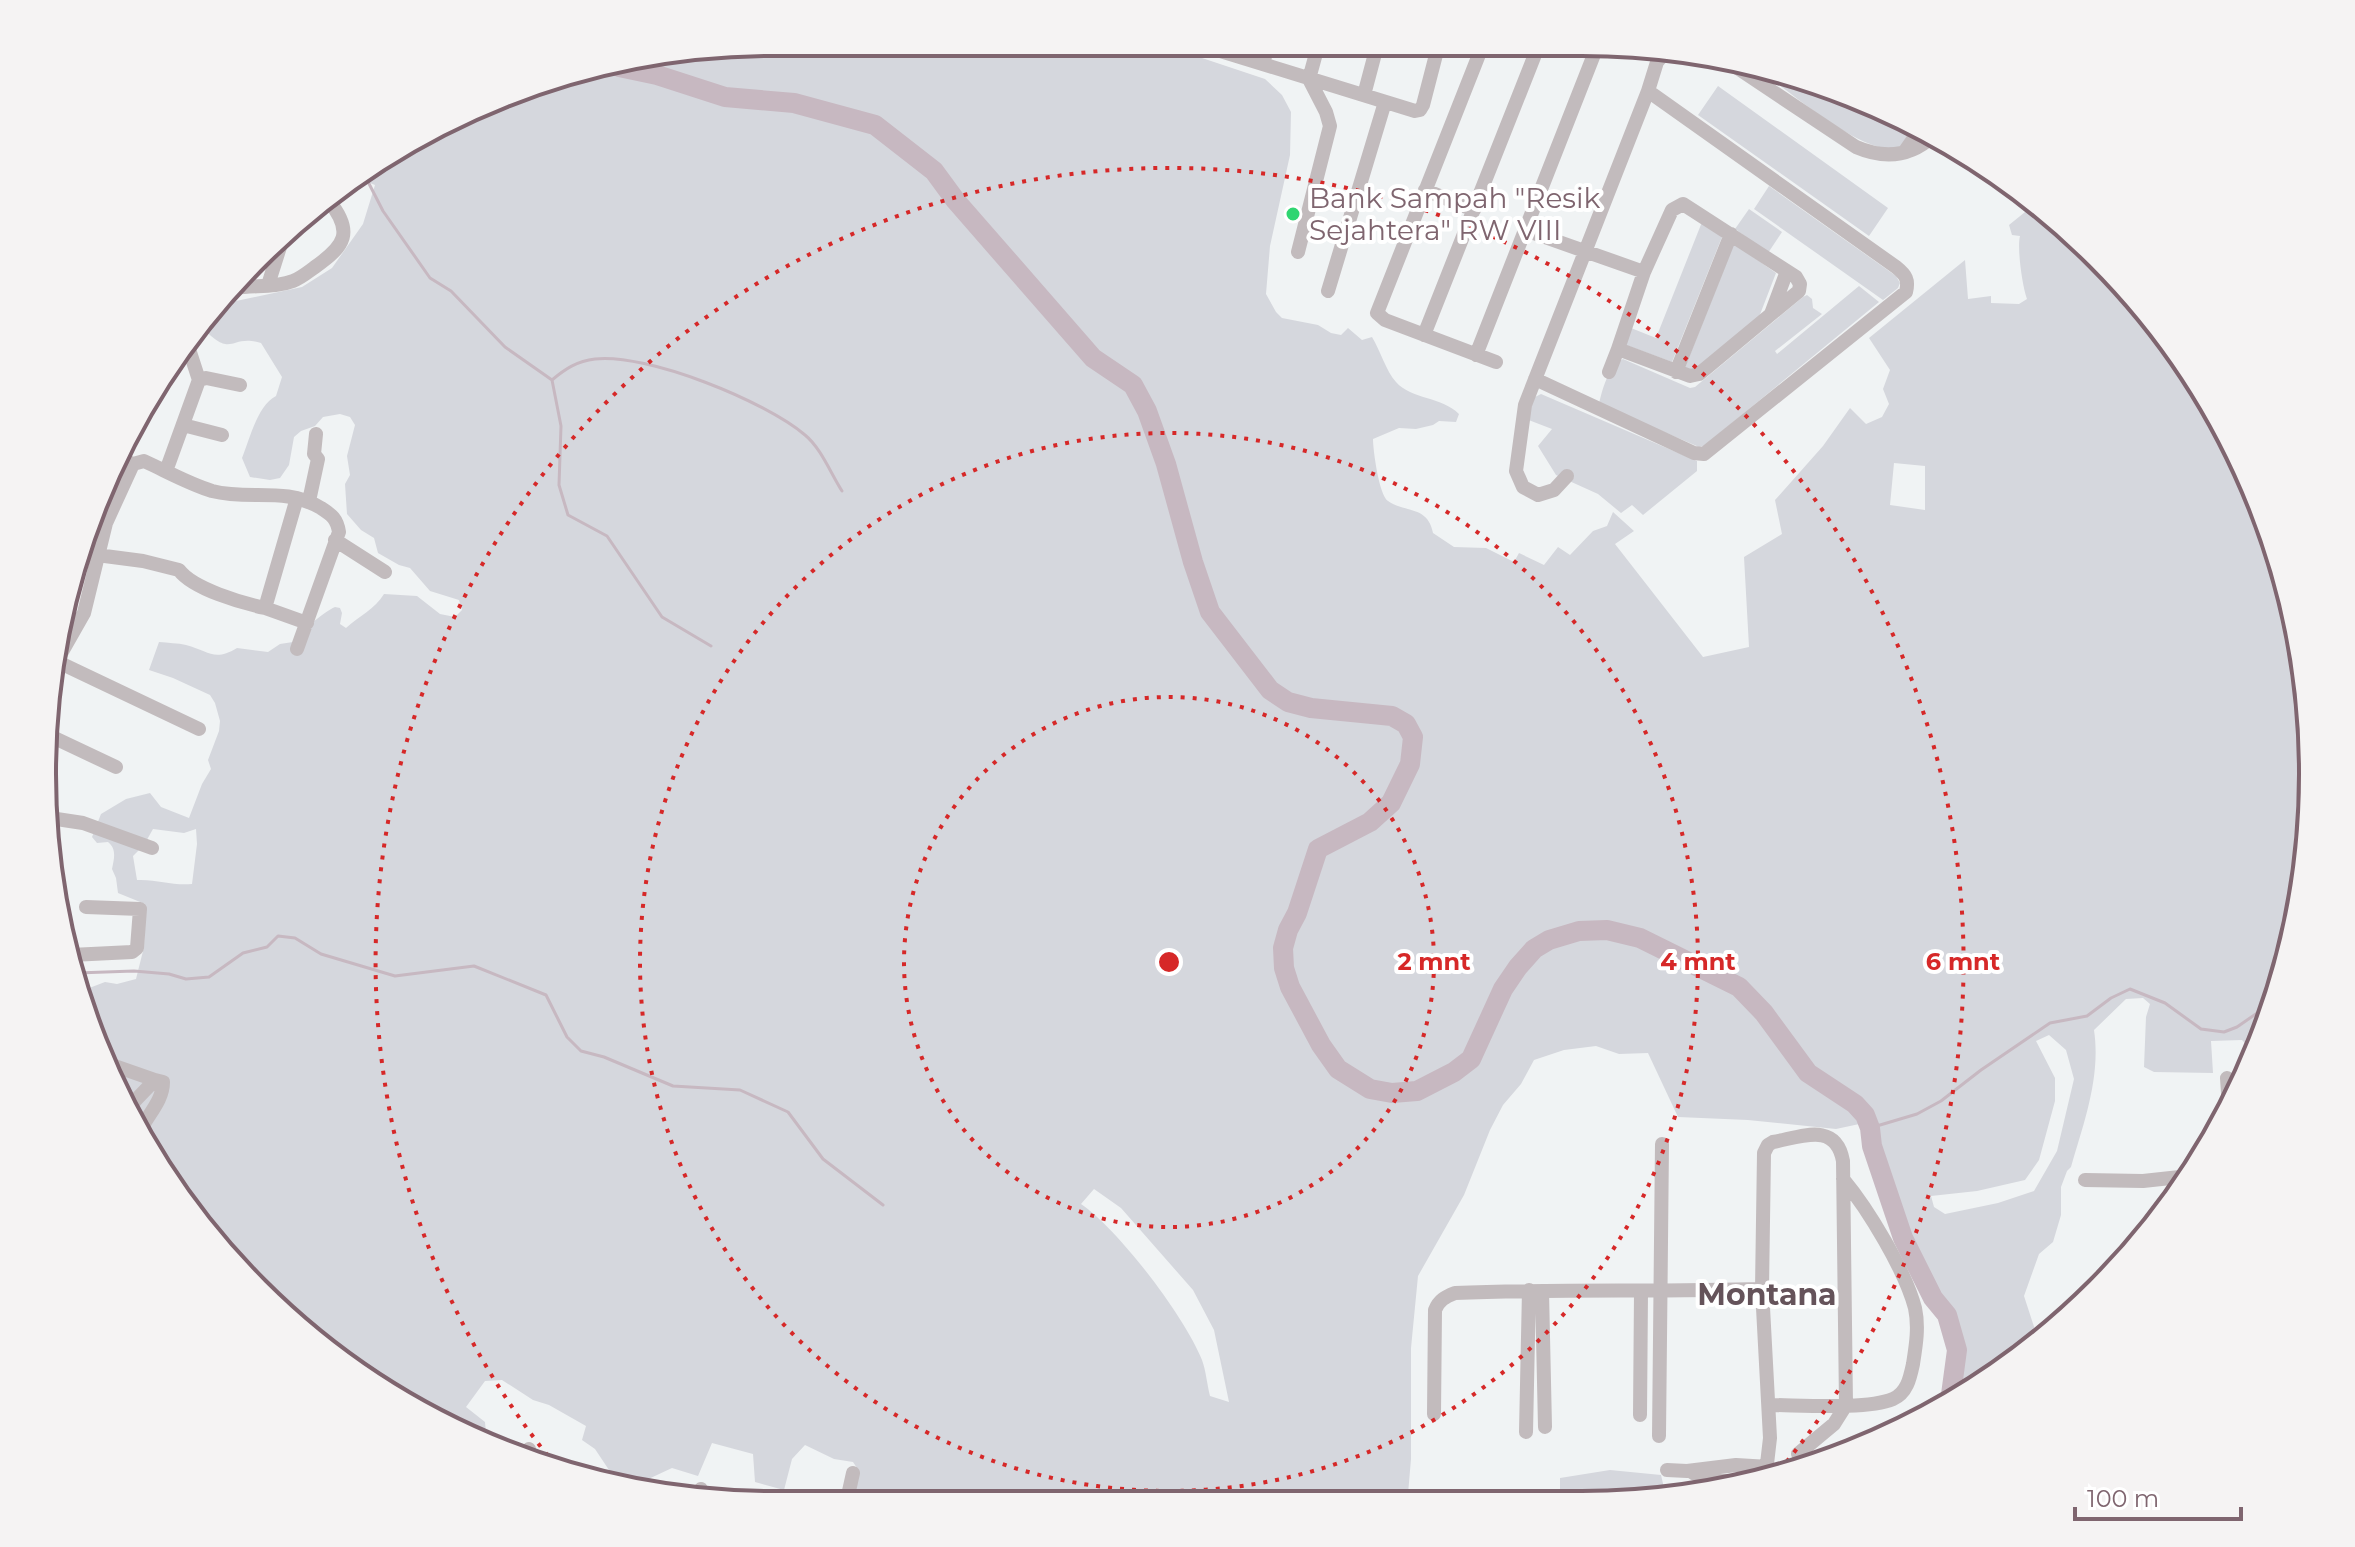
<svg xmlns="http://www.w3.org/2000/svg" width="2355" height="1547" font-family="Montserrat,sans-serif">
<rect width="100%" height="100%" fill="#f0f3f4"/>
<path fill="#d5d7dd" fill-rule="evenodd" d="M774,42L1163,45L1265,79L1282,95L1291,112L1290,155L1270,246L1266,294L1276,312L1282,318L1318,325L1331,333L1341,335L1348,328L1362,340L1372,337C1380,350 1386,371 1396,382C1412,400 1441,396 1459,414L1456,422L1439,421L1433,425L1416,429L1399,428L1373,439C1373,450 1379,495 1388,501C1404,513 1428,505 1433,533L1454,547L1486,548L1514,562L1519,553L1544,565L1558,547L1570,555L1593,531L1607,526L1613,512L1634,531L1615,544L1703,657L1749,647L1744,557L1782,534L1775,500L1823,446L1850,408L1866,424L1882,417L1889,404L1883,389L1890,370L1869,338L1965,260L1968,299L1991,296V303L2019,304L2027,299C2022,285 2017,248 2020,236L2012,235L2009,225L2035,204L2064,224L2162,329L2238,450L2288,585L2311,726L2307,869L2274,1009L2255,1051L2251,1050L2242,1040L2211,1041L2213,1073L2154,1072L2144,1067L2146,1017L2150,1004L2143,998L2126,999L2094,1030C2101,1077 2084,1122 2071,1167L2067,1171L2061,1187V1215L2053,1242L2039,1254L2024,1296L2039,1342L2026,1354L1956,1398C1959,1381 1964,1366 1962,1349C1957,1321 1939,1302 1928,1277C1905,1226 1888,1173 1864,1123L1836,1129L1748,1120L1678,1117L1648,1053L1619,1054L1596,1046L1564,1050L1534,1060L1521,1084L1503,1105L1490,1130L1464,1195L1418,1276L1411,1348V1459L1408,1494L1385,1493L1378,1502L854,1500L859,1471L853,1462L834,1459L805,1445L792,1459L784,1490L755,1482L753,1454L712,1443L698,1476L672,1468L642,1482L613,1476L595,1449L582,1440L586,1426L549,1405L533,1400L502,1380L485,1381L466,1407L485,1422L486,1433L483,1440L450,1430L291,1323L140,1139L84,990L105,982L117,984L136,979L144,947L145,904L118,893L116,878L112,869C114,859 117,849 108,842L97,843L92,837L101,814L126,799L150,793L161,807L189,818L202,784L211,769L208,760L219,731L220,721L215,703L210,695L173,678L149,670L159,642C168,643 178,643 186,645C209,651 214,662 237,648L268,652L280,644L293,642C298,633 324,612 335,607L340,608L342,613L340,624L346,628C359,616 375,609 384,594L417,596L440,614L455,617L462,610L459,600L430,591L410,568L399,565L378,553L374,538L361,530L347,514L345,484L350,475L347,456L355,425L350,417L340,414L323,417L315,426L301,431L294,437L289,465L280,478L270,480L250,477L242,458C250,439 257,406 276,396L282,377L261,343C228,333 234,362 199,324L222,304L302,287L332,268L363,224L375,185L355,177L367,166L539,81ZM1894,463L1925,466V510L1890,505ZM153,829L184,833L196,829L197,844L192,884C173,886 157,879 137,880L133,856L144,845ZM2049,1035L2066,1050L2074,1079L2057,1151L2034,1191L1998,1203L1945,1214L1934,1207L1931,1196L1977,1191L2025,1180L2039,1160L2055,1101V1078L2036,1041ZM1094,1189L1121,1208L1193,1290L1214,1330L1229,1402L1210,1396C1207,1384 1206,1371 1202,1360C1185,1317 1119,1230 1081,1204Z
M1766,75L1905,117L1916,125C1911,134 1907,145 1896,148C1865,156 1792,94 1766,75Z
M1718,86L1888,208L1869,236L1698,115Z
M1769,186L1896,276L1900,283L1898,288L1883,300L1754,209Z
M1749,209L1782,232L1768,253L1735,229Z
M1702,222L1722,237L1672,362L1626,345L1631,328L1656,338Z
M1736,245L1776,273L1759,317L1693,372L1684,370L1733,246Z
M1859,286L1879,302L1704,446L1699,447L1599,404C1603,387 1608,368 1623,359L1690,388L1695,387L1803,297L1807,295L1812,299L1813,308L1822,314L1775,351L1777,354Z
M1541,394L1697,461V471L1643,515L1632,505L1621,513L1598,494L1556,475L1538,446L1552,429L1526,419L1535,397Z
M1610,1470L1661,1475L1665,1492L1693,1493L1629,1503H1560V1478Z"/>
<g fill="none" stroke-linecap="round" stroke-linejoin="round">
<path stroke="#c7b8c1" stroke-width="3" d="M362,170L383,211L430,278L451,291L505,347L552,380L561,426L559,485L568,515L607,536L662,617L711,646
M552,380C565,369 577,361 595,359C647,353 765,401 805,435C821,448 831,474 842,491
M77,973L134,971L169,974L186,979L209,977L243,953L267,947L278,936L295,938L321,954L395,976L474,966L546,995L567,1037L581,1051L604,1057L673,1086L740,1090L788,1112L823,1159L883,1205
M1870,1128L1917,1114L1941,1101L1981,1070L2050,1023L2087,1016L2111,998L2130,989L2165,1003L2201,1029L2224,1032L2237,1027L2276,1000"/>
<path stroke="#c7b8c1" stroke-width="20" d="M619,67L657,75L725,97L794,103L875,125L934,171L956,201L1093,358L1133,385L1147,411L1166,464L1193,562L1210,612L1270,690L1288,702L1311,708L1392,716L1406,724L1413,737L1410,764L1391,803L1370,822L1318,849L1297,913L1288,930L1283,948L1284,968L1290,987L1321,1045L1338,1069L1370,1089L1392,1093L1417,1091L1454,1072L1471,1059L1503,989L1518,967L1534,949L1549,940L1579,931L1607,930L1640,938L1739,987L1764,1013L1808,1073L1855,1104L1865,1115L1870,1128L1872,1146L1903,1238L1933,1298L1947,1315L1957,1350L1950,1402"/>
<path stroke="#c2bbbd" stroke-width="14" d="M1201,45L1415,111L1420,110L1423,105L1438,47
M1482,47L1377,313L1385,320L1496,362
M1263,64L1268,45
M1733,65L1856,147C1884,159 1910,157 1933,136
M1364,95L1377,46
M1905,151L1921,128
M1425,190L1474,210
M1683,204L1796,277L1800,284L1799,291L1699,374L1690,376L1618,349L1644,272L1672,210Z
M1525,230L1644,272
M1298,252L1330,126L1326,112L1309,79L1318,46
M268,285L280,247
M236,288C254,285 275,288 293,281C301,278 308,272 315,267C345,246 354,232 329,201
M1328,291L1385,102
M1771,314L1787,271
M1424,335L1538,47
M1476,355L1593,57L1594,48
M1609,372L1618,349
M1676,372L1731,234
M1535,379L1694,453L1704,454L1906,292C1909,280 1906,275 1896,267L1648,91
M199,380L206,378L240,385
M183,425L222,435
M118,458L133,464L144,461C166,471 189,484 212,491C251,501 283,486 321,508C332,515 337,519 339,532L297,649
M166,471L199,380L186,340
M1567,476L1554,490L1538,495L1523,487L1516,471L1525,405L1648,91L1657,62L1669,48
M309,501L318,459L314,454L316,434
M335,540L385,572
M97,555L143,561L179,570C193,589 242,603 265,608L297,498
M265,608L307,623
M59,657L84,613L106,523L133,464
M58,662L199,729
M44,733L116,767
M50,818L83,823L152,848
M71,955L132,952L137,948L140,909L86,907
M112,1065L155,1080
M2227,1078L2229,1108
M128,1108L155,1080L163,1082C163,1102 146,1116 138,1135
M2085,1180L2143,1181L2189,1176
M1542,1291L1545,1427
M1769,1405C1799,1405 1867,1410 1893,1399C1907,1393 1910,1378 1913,1364C1916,1345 1919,1327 1915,1308C1905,1270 1868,1209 1843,1179
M1434,1414L1435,1310C1439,1300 1445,1297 1455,1293C1557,1289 1660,1292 1762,1289
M1640,1415L1641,1292
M1526,1432L1529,1290
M1659,1436L1662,1144
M528,1453L529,1449
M1667,1470L1687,1471L1736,1465L1769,1467L1777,1478
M1693,1473L1716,1480L1752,1483
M1765,1481L1770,1438L1762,1289L1764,1153L1768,1145L1773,1142C1801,1137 1836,1121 1843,1161L1846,1405L1834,1424L1798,1454
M698,1499L701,1489
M847,1500L853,1473"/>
</g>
<g fill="none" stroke="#d62828" stroke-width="4" stroke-dasharray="4 8">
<circle cx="1169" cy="962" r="265"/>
<circle cx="1169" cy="962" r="529"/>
<path d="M548 1456A794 794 0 1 1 1773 1478"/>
</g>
<circle fill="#2fd571" stroke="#fff" stroke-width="3" cx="1293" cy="214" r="8"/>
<g text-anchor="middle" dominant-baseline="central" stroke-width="8" stroke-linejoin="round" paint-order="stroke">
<g font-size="28" fill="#7f656f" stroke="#fff" text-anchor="start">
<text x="1309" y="198">Bank Sampah "Resik<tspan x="1309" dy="32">Sejahtera" RW VIII</tspan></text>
</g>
<g font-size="30" font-weight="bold" fill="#65535a" stroke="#fff">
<text x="1767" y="1294">Montana</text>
</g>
</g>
<path d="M0 0H2355V1547H0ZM773 56H1582A717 717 0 0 1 2299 773V774A717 717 0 0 1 1582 1491H773A717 717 0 0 1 56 774V773A717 717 0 0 1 773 56Z" fill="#f5f3f3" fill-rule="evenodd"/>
<path fill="none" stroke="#7f656f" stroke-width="4" d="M773 56H1582A717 717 0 0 1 2299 773V774A717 717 0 0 1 1582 1491H773A717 717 0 0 1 56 774V773A717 717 0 0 1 773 56Z"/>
<circle cx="1169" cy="962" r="12" fill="#d62828" stroke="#fff" stroke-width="4"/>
<g font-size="24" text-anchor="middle" font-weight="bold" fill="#d62828" stroke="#fff" stroke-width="8" stroke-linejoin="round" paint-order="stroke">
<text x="1434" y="970">2 mnt</text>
<text x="1698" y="970">4 mnt</text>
<text x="1963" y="970">6 mnt</text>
</g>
<path d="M2075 1507v12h166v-12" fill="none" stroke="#7f656f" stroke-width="4"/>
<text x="2087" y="1507" font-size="24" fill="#7f656f" stroke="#ffffff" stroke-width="6" paint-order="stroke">100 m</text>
</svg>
